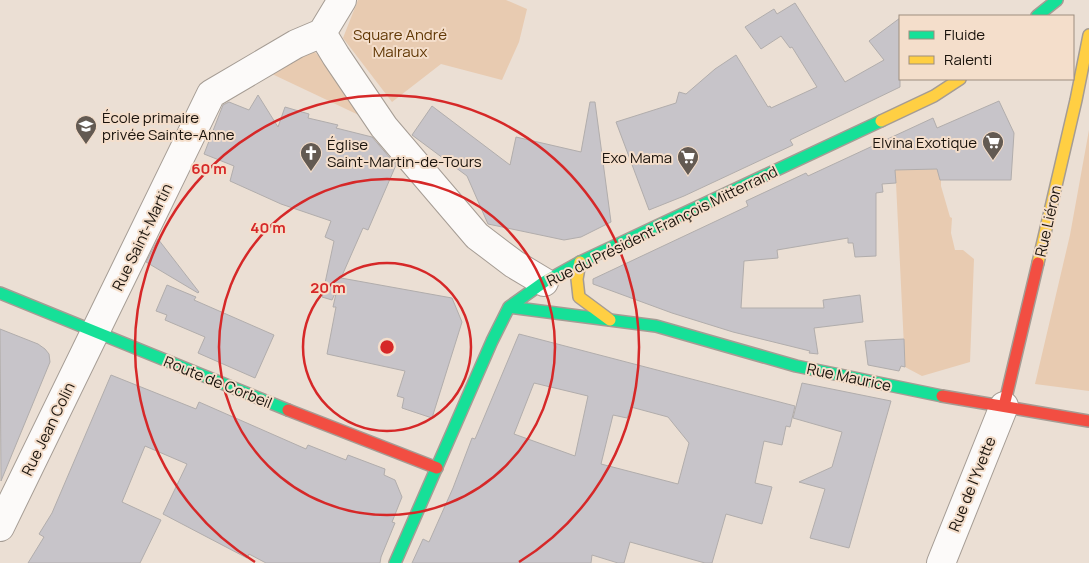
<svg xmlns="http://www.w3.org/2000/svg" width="1089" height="563" font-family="Manrope,sans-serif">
<rect width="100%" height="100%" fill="#ebdfd4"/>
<path fill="#e8cbb1" d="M358,0H506L527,9L519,42L502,80L441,64L392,102L343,38Z
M315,52L329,67L365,118L272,74L292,58Z
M1089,130V391L1035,384L1070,235Z
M928,158V169H941V186L950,217L952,218L951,233L955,250H963L974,259L970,362L922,376L905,367L896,183L891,166Z"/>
<path fill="#c7c4c9" stroke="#b1adac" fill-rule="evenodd" d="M795,3L845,82L884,60L869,41L900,18V87L790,140L793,145L684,196L649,210L616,122L676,103L679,92L686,94L715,69L736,55L768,107L770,106L771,108L817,87L792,47L790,48L781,36L761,49L745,27L774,9L777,14Z
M258,95L278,127L285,107L309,114L308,118L338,125L336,128L372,137L396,165L368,230L363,228L341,278L452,298L462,322L432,418L402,408L404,398L397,396L405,371L327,354L336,307H333L337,289L332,300L322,297L334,241L325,237L331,221L281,204L230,181L234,166L204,154L223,105L229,102L249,110Z
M999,101L1014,133L1011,180H940L937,169L895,170L896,183L882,184L883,192L876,193V256L855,257L853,243H848V238L777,250L778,258L744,261L741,308H824L823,300L860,295L863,322L814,328L818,354L809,353L810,351L733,332L672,313L593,284V279L748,206L746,201L806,173L808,176L933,118L937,128Z
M590,102H595L611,222L581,237L564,240L488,224L467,176L412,135L432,106L510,165L516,137L581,152Z
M158,239L199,292L198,293L146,262Z
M167,285L196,297L194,300L274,335L255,378L198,353L205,337L165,320L167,315L156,311Z
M0,329L38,344L45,349L49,354L50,362L1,481Z
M519,334L795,406L790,427L786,426L782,445L764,441L755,483L772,487L762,524L726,514L712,563H705L630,542L624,563H618L592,555L591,563H412L423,539L429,542L453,488L472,438L475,439ZM534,383L588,396L575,456L514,434ZM631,407L668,417L689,443L678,484L601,464L613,415L627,418Z
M904,339L905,367L901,366L899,371L868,365L865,341Z
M111,375L196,409L199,402L306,449L308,445L346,460L348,455L385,469L384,475L395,480L402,497L392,522L395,523L381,557L380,563H266L249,554L247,558L163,514L187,464L145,446L122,502L161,520L140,563H28L44,537L39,534L52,513Z
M802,383L891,401L849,548L810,538L825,489L799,482L832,467L842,432L793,418Z"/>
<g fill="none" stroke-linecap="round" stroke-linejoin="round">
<g stroke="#a59c94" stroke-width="30">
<path id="street" d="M322,33L336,56L384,127L477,236L514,264L544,282
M322,33L342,0
M0,527L211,94L296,44L322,33
M941,563L1004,406"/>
</g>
<g stroke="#a59c94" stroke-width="14">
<path id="fast" d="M1037,16L1057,0
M0,293L288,410
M509,307L656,326L796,366L942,396
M395,563L492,341L509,307L544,282L580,262L881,121"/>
</g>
<g stroke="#a59c94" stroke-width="14">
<path id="slow" d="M881,121L934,96L960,79
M580,262L577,279L579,297L610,320
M1038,263L1076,100L1089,35"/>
</g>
<g stroke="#a59c94" stroke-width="14">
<path id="jam" d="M942,396L1089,421
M1004,406L1038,263
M288,410L437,468"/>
</g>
<use href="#street" stroke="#fcfaf9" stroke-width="28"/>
<use href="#fast" stroke="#16e098" stroke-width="11"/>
<use href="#slow" stroke="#ffcf43" stroke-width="11"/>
<use href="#jam" stroke="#f24e42" stroke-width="11"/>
</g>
<g fill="none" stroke="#d62828" stroke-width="2.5">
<circle cx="387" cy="347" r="84"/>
<circle cx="387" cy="347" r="168"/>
<path d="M255 562A252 252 0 1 1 519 562"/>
</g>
<defs>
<g id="school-pin" transform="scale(1.125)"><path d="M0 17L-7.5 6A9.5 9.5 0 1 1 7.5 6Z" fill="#635a52" stroke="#f4decb"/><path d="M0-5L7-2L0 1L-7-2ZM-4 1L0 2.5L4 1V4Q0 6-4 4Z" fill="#fff"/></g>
<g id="supermarket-pin" transform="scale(1.125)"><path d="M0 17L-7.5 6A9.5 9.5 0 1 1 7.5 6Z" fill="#635a52" stroke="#f4decb"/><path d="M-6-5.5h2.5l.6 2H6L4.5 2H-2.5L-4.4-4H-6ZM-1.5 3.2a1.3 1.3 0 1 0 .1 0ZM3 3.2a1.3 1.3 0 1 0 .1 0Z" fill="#fff"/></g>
<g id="church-pin" transform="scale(1.125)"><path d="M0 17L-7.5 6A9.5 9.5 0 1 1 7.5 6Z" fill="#635a52" stroke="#f4decb"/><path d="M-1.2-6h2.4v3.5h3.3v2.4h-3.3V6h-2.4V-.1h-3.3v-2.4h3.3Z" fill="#fff"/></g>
</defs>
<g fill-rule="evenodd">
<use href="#school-pin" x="86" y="126"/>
<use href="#supermarket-pin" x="993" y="142"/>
<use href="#church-pin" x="311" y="153"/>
<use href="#supermarket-pin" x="688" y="157"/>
</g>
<g text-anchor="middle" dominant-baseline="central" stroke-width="4" stroke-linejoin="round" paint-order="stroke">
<g font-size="15" fill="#613805" stroke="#f4decb">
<text x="400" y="34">Square André<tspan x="400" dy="17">Malraux</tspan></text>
</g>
<g font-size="15" fill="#1a130c" stroke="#f4decb" text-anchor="start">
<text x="102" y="117">École primaire<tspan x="102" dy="17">privée Sainte-Anne</tspan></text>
<text x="977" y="142" text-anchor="end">Elvina Exotique</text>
<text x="327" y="144">Église<tspan x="327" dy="17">Saint-Martin-de-Tours</tspan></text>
<text x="672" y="157" text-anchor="end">Exo Mama</text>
</g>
<g font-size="15" fill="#1a130c" stroke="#f4decb">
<text transform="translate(1048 221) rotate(-77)">Rue Liéron</text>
<text transform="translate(662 226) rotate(-26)">Rue du Président François Mitterrand</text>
<text transform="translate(142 237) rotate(-64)">Rue Saint-Martin</text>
<text transform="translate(849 377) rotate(12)">Rue Maurice</text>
<text transform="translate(218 382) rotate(22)">Route de Corbeil</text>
<text transform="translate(48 429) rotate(-64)">Rue Jean Colin</text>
<text transform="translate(972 484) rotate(-68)">Rue de l'Yvette</text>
</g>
</g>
<circle cx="387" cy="347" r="8" fill="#d62828" stroke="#f4decb" stroke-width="2.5"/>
<g font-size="15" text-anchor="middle" font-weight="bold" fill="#d62828" stroke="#f4decb" stroke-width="4" stroke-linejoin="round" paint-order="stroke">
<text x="209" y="174">60 m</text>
<text x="268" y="233">40 m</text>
<text x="328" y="293">20 m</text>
</g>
<rect x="899" y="15" width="175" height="65" fill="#f4decb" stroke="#9d8d7f"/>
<rect x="909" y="31" width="25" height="8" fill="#16e098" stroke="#9d8d7f"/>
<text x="944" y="40" font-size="15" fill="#1a130c">Fluide</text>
<rect x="909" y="56" width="25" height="8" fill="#ffcf43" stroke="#9d8d7f"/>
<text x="944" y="65" font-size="15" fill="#1a130c">Ralenti</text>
</svg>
